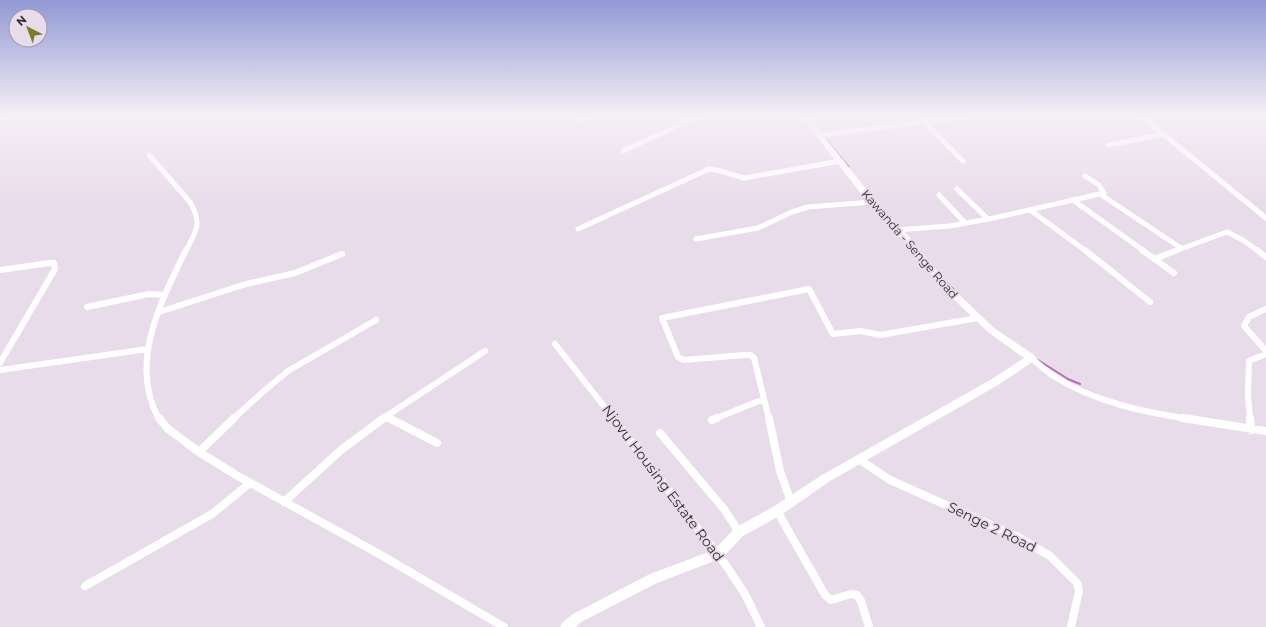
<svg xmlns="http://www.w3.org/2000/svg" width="1266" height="627" font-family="Montserrat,sans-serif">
<rect width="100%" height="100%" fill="#e9dcea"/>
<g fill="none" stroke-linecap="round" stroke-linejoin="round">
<path stroke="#b171b6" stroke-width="1.5" d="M825,138L839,155
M840,156L849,167"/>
<path stroke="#b171b6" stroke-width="2" d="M947,283L954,290
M1038,360L1068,379L1080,384"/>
<path stroke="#fff" stroke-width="5" d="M928,115L934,121
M1140,115L1266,218
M0,116H5
M580,120L590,115
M924,122L963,161
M820,135L977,115
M1108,145L1165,134
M623,151L701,115
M149,155L190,202C203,225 196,230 186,251
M957,189L988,219
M1100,194L1181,248
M939,195L965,223
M1073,200L1144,251
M1030,210L1086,251
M578,229L709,169L717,170L744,178L841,161
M896,230L950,226L994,218L1104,193L1099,185L1085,176
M696,239L758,228L792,212L808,207L872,202
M1175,251L1227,232L1243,240L1258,251"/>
<path stroke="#fff" stroke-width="6" d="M1085,250L1150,302
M1142,250L1174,273
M1257,250L1266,257
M1154,259L1178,250
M0,270L50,263H54L55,269L0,363
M87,307L149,294L165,295
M1266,309L1249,317L1244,326L1266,351
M159,312L246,284L295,273L342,254
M555,344L614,419
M1031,358C1039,364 1047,372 1055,377C1095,402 1143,412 1189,419
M0,370L148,349
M387,417L391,419
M159,419C128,364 161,301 186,250
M233,419L265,390L288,371L376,320
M382,419L485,351
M714,419L764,399
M769,419L754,358L750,355H745L683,360L678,357L662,318L809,289L833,334L860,331L880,335L978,318
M1250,419L1248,395L1249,361L1266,354"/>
<path stroke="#fff" stroke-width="8" d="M159,418L168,429L199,452L236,475L381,555L504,627
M389,418L437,443
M613,418L725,564L745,594L761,627
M769,418L780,471L791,502
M1183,418L1266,431
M1250,418L1251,430
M712,420L717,418
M660,433L724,509L739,532
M199,452L234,418
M860,460L890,480L1018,537L1050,556L1077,583L1079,591L1071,627
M284,502L341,450L384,418
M777,511L825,595L831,600L851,594L857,595L861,601L869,627
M85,586L212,514L250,483"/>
<path fill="#fff" fill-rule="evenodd" d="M800,115H807L875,200L911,239L950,286L994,328L1034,355L1036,358L1034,361L998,385L830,481L781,515L743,536L722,558L657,583L581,622L576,627H560L562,623L573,614L650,574L714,550L735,528L773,507L822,475L992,379L1024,358L988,332L944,290L905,243L869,204Z"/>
</g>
<linearGradient id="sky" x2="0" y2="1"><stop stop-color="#9299d4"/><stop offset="0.57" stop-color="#f5eff6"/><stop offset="1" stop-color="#f5eff6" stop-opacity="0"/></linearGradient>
<rect width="1266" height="203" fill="url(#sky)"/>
<g text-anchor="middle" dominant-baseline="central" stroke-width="4" stroke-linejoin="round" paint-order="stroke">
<g font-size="12" fill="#353035" stroke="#e9dcea">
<text transform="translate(910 244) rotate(49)">Kawanda - Senge Road</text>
</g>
<g font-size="14" fill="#353035" stroke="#e9dcea">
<text transform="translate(663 483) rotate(53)">Njovu Housing Estate Road</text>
<text transform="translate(992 527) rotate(26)">Senge 2 Road</text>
</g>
</g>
<g transform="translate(28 28) rotate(318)"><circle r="19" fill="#e9dcea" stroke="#a197a2"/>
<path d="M0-3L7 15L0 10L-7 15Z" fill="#777f2a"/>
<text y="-6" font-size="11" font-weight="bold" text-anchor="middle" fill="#353035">N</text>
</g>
</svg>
